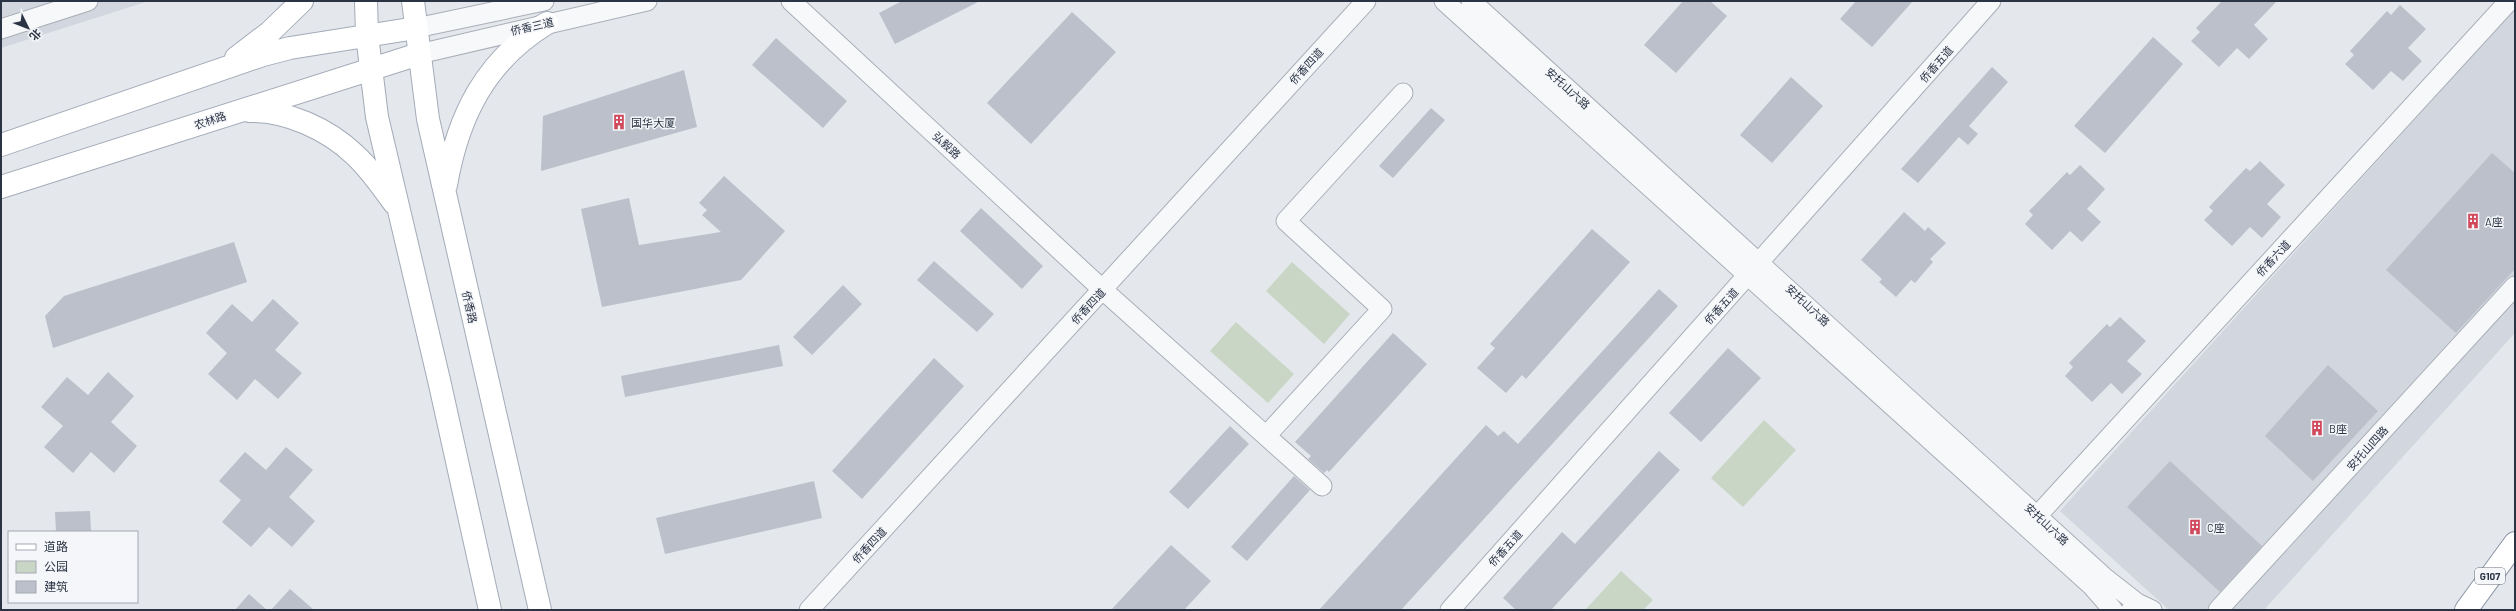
<svg xmlns="http://www.w3.org/2000/svg" width="2516" height="611" font-family="Barlow,'Noto Sans SC',sans-serif">
<rect width="100%" height="100%" fill="#e4e7ec"/>
<path fill="#d2d6de" d="M1,1H149L1,48Z
M2515,9V333L2264,610H2169L2060,511Z"/>
<path fill="#c9d6c5" d="M1292,262L1350,314L1324,344L1266,291Z
M1236,322L1294,374L1268,403L1210,351Z
M1764,420L1796,450L1743,507L1711,478Z
M1621,571L1653,600L1643,610H1585Z"/>
<path fill="#bbc0ca" d="M902,1H980L895,44L879,13Z
M1683,1H1710L1727,16L1676,73L1644,45Z
M1856,1H1913L1872,47L1840,19Z
M2222,1H2277L2254,25L2268,39L2249,59L2237,48L2219,67L2191,41L2200,32L2196,28Z
M2400,5L2426,29L2408,48L2422,61L2403,81L2391,71L2373,90L2345,64L2354,55L2350,51L2387,11L2391,15Z
M1072,12L1116,52L1031,144L987,103Z
M2153,37L2183,64L2105,153L2074,126Z
M776,38L847,101L823,128L752,65Z
M1992,67L2008,82L1969,126L1978,134L1968,145L1959,137L1918,183L1901,169Z
M684,70L697,127L541,171L543,116Z
M1791,77L1823,106L1772,163L1740,135Z
M1431,108L1445,120L1393,178L1379,166Z
M2492,153L2515,173V269L2456,333L2386,270Z
M2260,161L2285,185L2267,204L2281,217L2262,238L2250,227L2232,246L2204,220L2213,211L2209,207L2246,168L2250,171Z
M2080,165L2105,189L2087,209L2101,222L2082,242L2070,231L2052,250L2025,224L2033,215L2029,211L2067,172L2070,175Z
M724,176L785,231L741,280L602,307L581,209L629,198L639,245L721,232L702,215L707,210L699,203Z
M981,208L1043,266L1022,289L960,231Z
M1904,212L1925,231L1928,227L1946,243L1930,259L1933,262L1915,283L1911,280L1896,297L1879,282L1882,279L1861,260Z
M1592,229L1630,262L1526,379L1522,375L1506,393L1477,368L1495,348L1490,344Z
M234,242L247,282L53,348L45,316L64,296Z
M934,261L994,314L977,332L917,280Z
M843,285L862,304L812,355L793,337Z
M1659,289L1678,306L1401,610H1319L1486,425L1498,436L1504,431L1518,444Z
M273,299L299,323L275,350L302,373L278,399L255,379L237,400L208,374L227,353L206,333L232,304L252,322Z
M2120,317L2146,341L2127,361L2142,374L2122,394L2111,383L2092,402L2065,376L2073,367L2069,363L2107,324L2110,327Z
M1393,333L1427,364L1329,472L1327,470L1324,473L1308,459L1311,456L1295,442Z
M779,345L783,366L625,397L621,376Z
M1728,348L1761,378L1701,442L1669,413Z
M934,358L964,386L862,499L832,471Z
M2328,365L2378,411L2313,481L2265,436Z
M108,372L134,396L111,422L137,446L114,473L91,452L73,473L44,447L63,426L41,407L67,377L88,395Z
M1230,426L1249,444L1188,509L1169,492Z
M286,447L313,470L289,497L315,521L292,547L269,527L251,547L222,522L241,500L219,481L245,452L266,470Z
M1659,451L1680,470L1551,610H1516L1503,598L1562,532L1575,544Z
M2170,461L2262,546L2220,592L2127,507Z
M1294,476L1310,490L1247,561L1231,547Z
M814,481L822,518L665,554L656,518Z
M90,511L91,532H56L55,512Z
M1171,545L1211,581L1184,610H1111Z
M290,589L314,610H271Z
M249,594L267,610H235Z"/>
<g fill="none" stroke-linecap="round" stroke-linejoin="round">
<g stroke="#a9aeb7" stroke-width="21">
<path id="minor" d="M791,1L1103,290L1322,486
M1444,1L2092,586L2113,610
M1471,1L2105,578L2137,603L2131,610
M416,28L544,1
M1,29L88,1
M419,54L647,1
M1266,436L1382,309L1286,221L1403,93
M2037,516L2509,1
M2137,603L2152,610
M809,610L1366,1
M1450,610L1991,1
M2218,610L2515,286"/>
</g>
<g stroke="#a3abb8" stroke-width="24">
<path id="major" d="M366,1L367,35L377,117L439,380L490,610
M413,1L428,119L540,610
M236,58L270,32L302,1
M249,111C286,110 328,129 355,155C370,169 382,186 394,203
M1,145L263,55L290,48L416,28
M446,185C458,116 485,61 547,23
M1,187L419,54"/>
</g>
<g stroke="#8b94a3" stroke-width="24">
<path id="highway" d="M2466,610L2515,543"/>
</g>
<use href="#minor" stroke="#f7f8fa" stroke-width="19"/>
<use href="#major" stroke="#fff" stroke-width="22"/>
<use href="#highway" stroke="#fff" stroke-width="22"/>
</g>
<defs>
<g id="building-bare" transform="scale(1.2)"><path d="M-4-6H4V6H1V3H-1V6H-4ZM-2.5-4.3h1.7v1.8h-1.7ZM.8-4.3h1.7v1.8H.8ZM-2.5-1h1.7V.8h-1.7ZM.8-1h1.7V.8H.8Z" fill="#d1495b" stroke="#f4f6f9" stroke-width="2.5" paint-order="stroke"/></g>
</defs>
<g fill-rule="evenodd">
<use href="#building-bare" x="619" y="122"/>
<use href="#building-bare" x="2473" y="221"/>
<use href="#building-bare" x="2317" y="428"/>
<use href="#building-bare" x="2195" y="527"/>
</g>
<g text-anchor="middle" dominant-baseline="central" stroke-width="3" stroke-linejoin="round" paint-order="stroke">
<rect fill="#f4f6f9" stroke="#676e7b" stroke-width="1" x="2475" y="568" width="30" height="16" rx="3"/>
<g font-size="10" font-weight="bold" fill="#2b3445">
<text x="2490" y="576">G107</text>
</g>
<g font-size="11" fill="#2b3445" stroke="#f4f6f9">
<text transform="translate(532 26) rotate(-13)">侨香三道</text>
<text transform="translate(1936 64) rotate(-49)">侨香五道</text>
<text transform="translate(1306 66) rotate(-48)">侨香四道</text>
<text transform="translate(1568 88) rotate(42)">安托山六路</text>
<text transform="translate(210 120) rotate(-18)">农林路</text>
<text transform="translate(947 145) rotate(43)">弘毅路</text>
<text transform="translate(2273 258) rotate(-47)">侨香六道</text>
<text transform="translate(1808 305) rotate(43)">安托山六路</text>
<text transform="translate(1088 306) rotate(-47)">侨香四道</text>
<text transform="translate(1721 306) rotate(-48)">侨香五道</text>
<text transform="translate(470 307) rotate(77)">侨香路</text>
<text transform="translate(2367 448) rotate(-48)">安托山四路</text>
<text transform="translate(2047 524) rotate(43)">安托山六路</text>
<text transform="translate(869 545) rotate(-47)">侨香四道</text>
<text transform="translate(1505 548) rotate(-48)">侨香五道</text>
</g>
<g font-size="11" fill="#2b3445" stroke="#f4f6f9" text-anchor="start">
<text x="631" y="122">国华大厦</text>
<text x="2485" y="221">A座</text>
<text x="2329" y="428">B座</text>
<text x="2207" y="527">C座</text>
</g>
</g>
<rect width="2516" height="611" fill="none" stroke="#2b3445" stroke-width="4"/>
<rect x="8" y="531" width="130" height="72" fill="#f4f6f9" stroke="#a4a8b1"/>
<rect x="16" y="544" width="20" height="6" fill="#ffffff" stroke="#a4a8b1"/>
<text x="44" y="551" font-size="12" fill="#2b3445">道路</text>
<rect x="16" y="561" width="20" height="12" fill="#c9d6c5" stroke="#a4a8b1"/>
<text x="44" y="571" font-size="12" fill="#2b3445">公园</text>
<rect x="16" y="581" width="20" height="12" fill="#bbc0ca" stroke="#a4a8b1"/>
<text x="44" y="591" font-size="12" fill="#2b3445">建筑</text>
<g transform="translate(28 28) rotate(133)" stroke="#f4f6f9" stroke-width="3" paint-order="stroke">
<path d="M0-3L7 15L0 10L-7 15Z" fill="#2b3445"/>
<text y="-6" font-size="11" font-weight="bold" text-anchor="middle" fill="#2b3445">北</text>
</g>
</svg>
